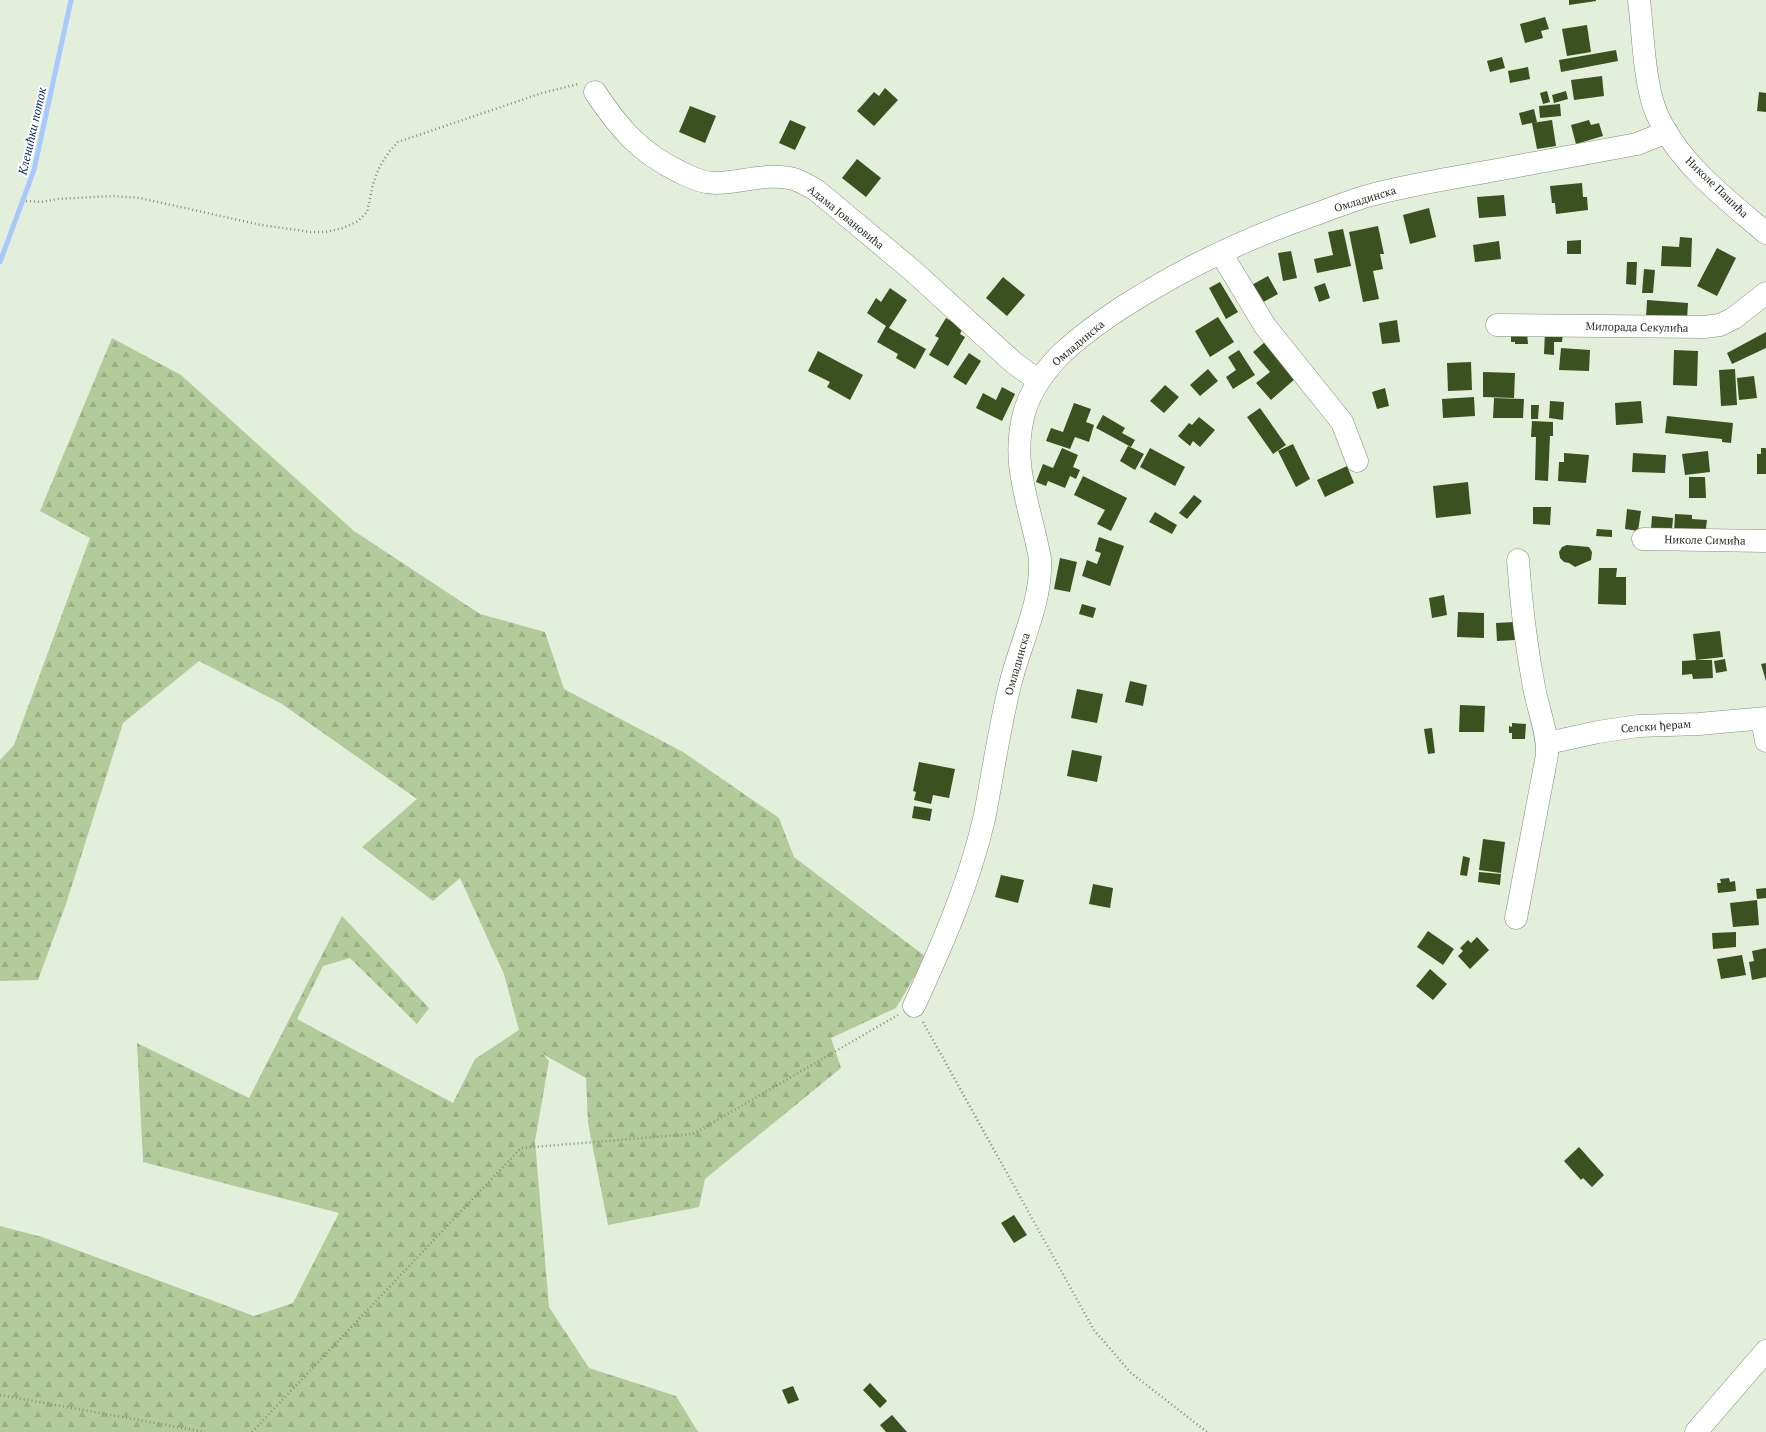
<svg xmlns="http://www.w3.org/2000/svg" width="1766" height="1432" font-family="'PT Serif',serif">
<defs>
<pattern id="forest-firs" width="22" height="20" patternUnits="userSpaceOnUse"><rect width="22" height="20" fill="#b1cb9b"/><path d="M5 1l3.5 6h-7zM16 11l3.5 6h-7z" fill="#98ae85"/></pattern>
</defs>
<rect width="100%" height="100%" fill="#e3efda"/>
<path fill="url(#forest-firs)" d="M112,338L181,375L354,531L480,614L545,632L564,689L683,752L779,818L794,857L926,957L896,1008L831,1038L841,1068L705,1179L699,1207L608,1225L588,1123L586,1078L546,1056L541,1052L549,1061L535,1141L549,1307L589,1368L676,1396L698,1432H0V1226L42,1237L254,1316L293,1303L339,1213L143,1162L137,1043L249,1098L342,916L429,1008L417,1024L350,958L323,966L297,1019L453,1103L475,1059L519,1030L504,974L460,878L433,901L362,847L417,799L282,704L199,661L123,723L66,904L38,980L0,981V760L14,745L90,538L40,511Z"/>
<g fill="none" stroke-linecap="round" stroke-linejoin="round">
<path stroke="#a9c9fe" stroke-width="5" d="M0,262L34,170L71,0"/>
</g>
<path fill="#39521f" d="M1569,0H1596V1L1569,5Z
M1545,17L1549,29L1541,31L1543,38L1525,43L1520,24Z
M1587,25L1591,52L1567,56L1562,29Z
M1616,50L1618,61L1561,72L1559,60Z
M1502,57L1505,68L1490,72L1487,61Z
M1528,67L1530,79L1510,83L1508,71Z
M1602,76L1604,96L1574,100L1571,80Z
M885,88L898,100L874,126L857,111L874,92L879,96Z
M1547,91L1550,102L1543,104L1540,93Z
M1566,91L1568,99L1554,103L1552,95Z
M1759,92L1766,93V112L1757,111Z
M1560,104L1561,116L1540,118L1539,106Z
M690,106L716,116L705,143L679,132Z
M1534,109L1537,122L1522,125L1519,113Z
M790,120L806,127L795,150L779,143Z
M1552,120L1556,146L1537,149L1532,123Z
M1589,120L1591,125L1599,123L1603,136L1576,144L1571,125Z
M857,159L881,178L866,197L842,178Z
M1582,183L1583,197H1587L1588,210L1556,214L1555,203H1552L1550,186Z
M1504,195L1506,216L1479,218L1477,197Z
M1429,208L1436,237L1410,244L1403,215Z
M1378,226L1384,254H1380L1383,269L1373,271L1379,299L1363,302L1349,232Z
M1343,229L1351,266L1317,273L1314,259L1333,255L1328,232Z
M1680,237L1692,238L1691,267L1661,266L1662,246L1679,247Z
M1581,240V254H1567V241Z
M1499,241L1501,259L1475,262L1473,245Z
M1717,248L1736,258L1717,296L1697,286Z
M1291,251L1297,278L1283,281L1278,253Z
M1627,262H1637L1636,285L1626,284Z
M1644,269L1655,270L1653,293H1642Z
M1268,276L1278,294L1258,305L1248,287Z
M1003,277L1025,295L1007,316L986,298Z
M1220,282L1238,312L1226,319L1209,288Z
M1325,283L1330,298L1319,302L1314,287Z
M890,288L907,300L889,328L926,349L915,369L896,358L898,354L877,342L886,326L867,313L876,298L881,302Z
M1647,300L1688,303L1687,320L1646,317Z
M1218,317L1234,342L1210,357L1195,331Z
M946,318L963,328L960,334L965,337L948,366L929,355L939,338L935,336Z
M1397,320L1400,342L1382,344L1379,323Z
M1545,331L1563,332L1562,342H1554V355L1544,354Z
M1766,332V348L1732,364L1727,353Z
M1527,333L1528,344H1515V342H1511V334Z
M1265,342L1296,378L1271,400L1256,383L1270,372L1253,352Z
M1561,348L1590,350L1589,371L1559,370Z
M1239,350L1255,375L1233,389L1226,377L1236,370L1228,357Z
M1674,350L1698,351L1697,386L1673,385Z
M818,351L863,375L850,400L827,387L830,382L808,371Z
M969,353L981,361L966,385L953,377Z
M1471,362L1472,390L1448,391L1447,363Z
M1208,369L1218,381L1200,396L1190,385Z
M1735,369L1737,405L1721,406L1719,370Z
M1483,372L1515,373L1514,398L1483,397Z
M1754,376L1757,398L1739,400L1737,378Z
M1165,385L1179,397L1164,413L1150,401Z
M1002,387L1015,394L1002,421L976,408L983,393L996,400Z
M1385,388L1389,406L1377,409L1372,392Z
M1474,397L1475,416L1443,418L1442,399Z
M1494,398L1524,399L1523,418H1493Z
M1550,401L1564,402L1563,420L1549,418Z
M1641,401L1643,423L1616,425L1615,403Z
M1074,403L1091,409L1086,422L1094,425L1089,442L1075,437L1070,449L1046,441L1051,428L1063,432Z
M1531,405H1539L1538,419H1531Z
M1260,408L1286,445L1273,454L1247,417Z
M1103,415L1125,428L1122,433L1135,440L1131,447L1096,428Z
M1667,416L1733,423L1731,443L1722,442V439L1665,433Z
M1199,417L1215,430L1200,447L1193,441L1190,446L1178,436L1189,423L1192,425Z
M1532,421L1553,422V436H1550L1548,481L1535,480L1536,437H1531Z
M1293,444L1310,479L1296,487L1278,451Z
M1128,446L1144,454L1135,470L1120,461Z
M1062,448L1078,455L1073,467L1080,470L1076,479L1070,476L1065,488L1048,481L1046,486L1036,482L1043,464L1053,468Z
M1150,448L1185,467L1175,486L1140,467Z
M1761,448H1766V474H1757V454H1761Z
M1708,451L1710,472L1685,475L1682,454Z
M1564,453L1589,455L1586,483L1558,481L1559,462H1564Z
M1633,453L1666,455L1665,473L1632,472Z
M1347,466L1354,483L1325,497L1317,480Z
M1083,476L1127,498L1111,531L1097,524L1105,510L1074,495Z
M1689,477H1705L1706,498H1689Z
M1468,482L1471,514L1436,518L1433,486Z
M1194,495L1202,501L1187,519L1179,513Z
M1533,507H1551L1550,525L1533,524Z
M1627,509L1641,511L1638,531L1625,529Z
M1155,512L1177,525L1172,534L1149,522Z
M1675,514L1692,515V519L1707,520L1705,536L1674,534Z
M1652,516L1673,518L1672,530L1651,529Z
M1597,529L1612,530V537L1596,536Z
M1099,537L1124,546L1110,586L1082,576L1087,560L1097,564L1101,553L1095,551Z
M1567,545L1589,547L1592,552L1591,560L1575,567L1569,563L1564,562L1560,558L1559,552L1562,547Z
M1060,558L1077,562L1070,592L1054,589Z
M1599,568H1617L1616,577H1626V605L1598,604Z
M1444,595L1447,615L1432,618L1429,598Z
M1082,604L1096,608L1093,618L1079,614Z
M1458,612L1484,613V638L1457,637Z
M1515,622V640L1497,641L1496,623Z
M1720,631L1723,657L1696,660L1693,634Z
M1725,659L1727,671L1716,673L1714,661Z
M1696,660H1712L1713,678L1693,679L1692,674L1682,675V661Z
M1766,663V681L1761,664Z
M1130,681L1147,685L1143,706L1125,702Z
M1077,689L1103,694L1097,723L1071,718Z
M1460,705L1485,706L1484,732H1459Z
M1512,723L1526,724L1525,739H1512V733H1509V726L1512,727Z
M1432,728L1435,753L1428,754L1424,729Z
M1072,750L1102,756L1097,782L1067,776Z
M919,762L955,769L949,798L933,795L931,804L914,800L916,792L913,791Z
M914,806L932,809L930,821L912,818Z
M1483,839L1505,842L1501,873L1479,870Z
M1463,856L1470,858L1467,876L1460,875Z
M1479,872L1501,874L1500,885L1478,882Z
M1001,875L1024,880L1018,903L995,897Z
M1729,878L1730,882L1735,881L1736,891L1718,893L1717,883H1721L1720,879Z
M1093,884L1113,888L1110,908L1089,904Z
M1766,888V898L1757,899L1756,889Z
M1757,900L1759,925L1733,927L1730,903Z
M1428,931L1454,949L1443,965L1417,947Z
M1736,932V947L1713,949L1712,933Z
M1477,937L1489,950L1470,969L1458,956L1463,951L1460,948L1468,940L1471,943Z
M1766,948V977L1752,980L1749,962L1754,961L1752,951Z
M1742,955L1746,975L1721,979L1717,959Z
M1430,969L1447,984L1433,1000L1416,986Z
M1579,1147L1604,1175L1592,1187L1583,1178L1581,1180L1564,1161Z
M1014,1215L1027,1235L1014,1243L1001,1223Z
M870,1383L887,1401L880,1408L863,1390Z
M793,1386L799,1400L788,1404L782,1390Z
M892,1415L907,1432H886L880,1425Z"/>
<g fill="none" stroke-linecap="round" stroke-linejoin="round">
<g stroke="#838d7a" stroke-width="23">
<path id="minor" d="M1639,0C1643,33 1644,82 1656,112C1677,162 1726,199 1766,233
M595,92C619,128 640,153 680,172C691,178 702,183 715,183C740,183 769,172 794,179C802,182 809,186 816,190L913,271L1014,363L1039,381
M1221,253L1265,326L1342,422L1357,461
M1497,325L1704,327L1720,325L1734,318L1766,293
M1643,539L1766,541
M1762,719L1766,741
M1548,743L1598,732L1638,726L1699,724L1766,718
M1516,918L1547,755C1548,732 1538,710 1534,687C1526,645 1521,603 1518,560
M914,1006C942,945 969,884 984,819C993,774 999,729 1010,685C1020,643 1042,603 1040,559C1031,507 1009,464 1025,410C1040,364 1080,336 1118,310C1181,269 1248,237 1319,213C1335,207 1351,201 1367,196C1408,185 1450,178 1491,171C1540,162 1588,153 1637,144L1667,132
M1696,1432L1766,1351"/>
</g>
<path stroke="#878f81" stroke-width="2.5" stroke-dasharray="1 3" stroke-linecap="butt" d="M26,201L41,202L58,199L113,196L140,198L261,225L311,232H326L343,228L358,221L367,212L373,184L380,166L389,152L398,142L542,93L578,84
M923,1022L1094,1330L1131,1373L1207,1432
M0,1395L205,1432
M252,1432L521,1148L693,1134L898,1015"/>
<use href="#minor" stroke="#fff" stroke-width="22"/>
</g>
<g text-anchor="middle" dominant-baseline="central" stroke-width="4" stroke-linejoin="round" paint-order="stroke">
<g font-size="11" fill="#272b24" stroke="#fff">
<text transform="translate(1717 187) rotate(44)">Николе Пашића</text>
<text transform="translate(1365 199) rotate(-17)">Омладинска</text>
<text transform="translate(846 217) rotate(39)">Адама Јовановића</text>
<text transform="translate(1637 327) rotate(1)">Милорада Секулића</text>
<text transform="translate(1078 343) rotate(-40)">Омладинска</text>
<text transform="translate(1705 540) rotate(1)">Николе Симића</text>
<text transform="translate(1017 664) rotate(-74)">Омладинска</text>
<text transform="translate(1656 726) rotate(-4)">Селски ђерам</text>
</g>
<g font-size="12" font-style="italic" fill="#052864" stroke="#fff">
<text transform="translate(32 131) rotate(-77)">Кленићки поток</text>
</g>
</g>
</svg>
